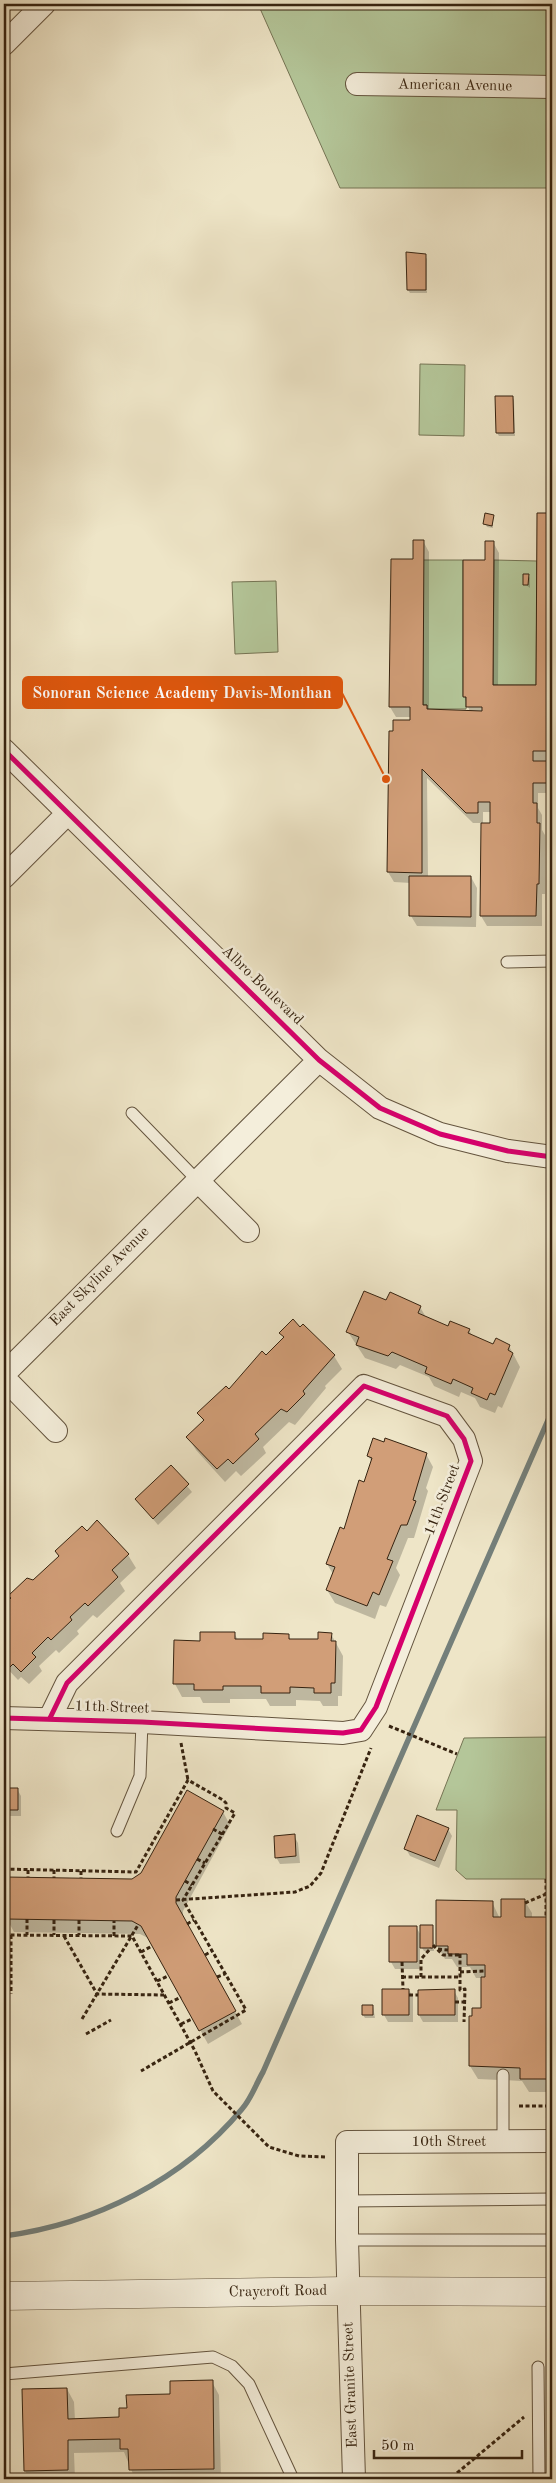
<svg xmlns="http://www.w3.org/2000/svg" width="556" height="2483" font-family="'Old Standard TT',serif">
<rect width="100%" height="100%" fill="#eee5c7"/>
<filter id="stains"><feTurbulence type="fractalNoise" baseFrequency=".004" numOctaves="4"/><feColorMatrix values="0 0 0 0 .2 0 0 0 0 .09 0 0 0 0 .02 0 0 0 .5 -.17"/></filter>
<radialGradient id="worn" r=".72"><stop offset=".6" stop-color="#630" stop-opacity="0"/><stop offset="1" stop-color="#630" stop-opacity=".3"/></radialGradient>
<path fill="#b4c699" stroke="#757454" d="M258,4H552V188H340Z
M420,364L465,365L464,436L419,435Z
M423,560H463V696L466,697V709H427V705H423Z
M494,560L537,561L536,685H493Z
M276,581L278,652L235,654L232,582Z
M552,1737V1879H466L456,1870L457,1810H436L464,1738Z"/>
<path fill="#0003" fill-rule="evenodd" d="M408,254L425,256L427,259V293H410L408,290Z
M496,397H512L514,400L515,436H499L497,433Z
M547,514L552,524V793H538V808L542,815V830L545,835V894H542V926H487L481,916L482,823H473L427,778L428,877H471L477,888L476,927L417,926L411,916V883L394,882L388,872L394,732L411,722V717H396L390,707L414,561L423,541L429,552V710L470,712L464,696L487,561L493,542L499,553L498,686H537ZM483,812H491V824H483Z
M493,516V528L487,527L485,523Z
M528,575L530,578V588L525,584Z
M387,1302L420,1307L427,1319L448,1328L469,1330L473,1337L494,1346H509L520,1367L502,1408L498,1406L495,1413L480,1407L475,1398L461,1392L459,1397L434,1386L429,1377L400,1365L396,1369L365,1358L348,1332Z
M281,1333L334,1356L342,1369L325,1386L326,1388L295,1425L289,1422L263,1447L266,1453L241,1476L236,1471L225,1482L196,1450L188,1437L204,1422L199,1413L229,1391L266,1356L284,1338Z
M426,1454L433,1467L426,1488L428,1491L414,1538H408L396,1568L400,1575L386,1607L380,1605L375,1619L335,1603L327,1590L333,1574L327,1564L345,1531L364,1483L372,1462L368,1456Z
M171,1467L192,1492L158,1525L137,1500Z
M86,1533L128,1555L136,1568L120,1583L125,1591L97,1618L93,1615L77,1631L79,1634L59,1653L56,1650L39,1666L42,1671L29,1684L21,1677L18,1680L4,1665V1608L59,1557L56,1552Z
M234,1633L238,1640H264L288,1635L291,1640H319L331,1634L343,1656L342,1696H338V1706H323L320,1701L296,1700V1706H270L266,1699H230V1703H203L200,1697H182L175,1684L201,1642Z
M4,1789H17L21,1796V1816H4Z
M223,1812L230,1825L183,1911V1918L242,2024L208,2044L150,1939L140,1934L14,1932L7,1919L133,1880Z
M448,1829L452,1836L439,1868L410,1856L406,1849Z
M294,1836L298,1843L300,1863L280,1864L276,1857Z
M524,1900L532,1913V1918H549V1905H552V2092H529L522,2081L478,2079L470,2066V2022L473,2010H482V1978H476L470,1967H457L452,1959H445L437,1945L492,1902L500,1919Z
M416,1927L422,1937L433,1927L434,1951H424L420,1945V1969H395L391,1962Z
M409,1990L413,1997V2022H388L384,2015Z
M454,1991L458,1998V2022H423L419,2015Z
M373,2006L375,2018H365L363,2015Z
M212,2382L219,2395L221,2479H135L124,2452L74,2453L75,2479H30L25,2471L67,2389L74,2402L75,2420L121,2419L128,2409Z"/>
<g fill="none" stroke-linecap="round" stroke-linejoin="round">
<path stroke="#747f7a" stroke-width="5.5" d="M4,2236C95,2224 183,2180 242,2109C251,2099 256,2084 263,2072L552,1411"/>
</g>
<path fill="#d19e78" stroke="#362310" d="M406,252L426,254V290H407Z
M495,396H513L514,433H496Z
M485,513L494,515L492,526L483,524Z
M537,513H547V559H552V751H533V761H552V783H533V803H537V823H540L539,884H537L536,916H480L481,823H490V802H478V813H466L422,769V873L387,872L389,731H393V720H410V707H389L391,559H413V540H424L423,705H427V709L482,711V707H466V697H463V560H485V541H494L493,685H536Z
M523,574H529L528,585H523Z
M409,876H471V917L409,916Z
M364,1291L386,1300L390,1292L421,1306L418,1313L448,1326L450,1321L470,1329L468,1333L493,1344L496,1338L510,1345L508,1350L513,1353L495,1395L490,1393L487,1400L471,1393L473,1388L453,1379L451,1384L425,1373L427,1367L392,1352L388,1356L356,1345L359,1337L346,1332Z
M293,1319L300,1327L303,1324L335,1355L303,1391L305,1394L287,1412L281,1409L255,1434L259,1439L233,1464L228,1459L217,1469L186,1437L204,1420L197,1413L226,1386L229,1389L262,1351L266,1355L284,1337L279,1333Z
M373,1438L384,1442L385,1438L427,1453L413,1500L416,1501L407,1525H401L387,1559L393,1561L379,1595L373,1592L367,1606L326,1590L335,1567L326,1564L340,1527L344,1529L359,1480L364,1482L372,1458L367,1456Z
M171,1465L189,1484L153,1519L135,1499Z
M97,1520L129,1554L112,1570L118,1577L88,1606L85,1603L70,1617L72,1620L51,1640L48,1637L32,1653L36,1657L21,1672L13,1664L10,1667L4,1661V1605L11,1598L8,1596L27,1578L33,1580L59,1556L55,1551L82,1526L87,1531Z
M200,1632H235V1639H263V1633L289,1634V1639H318V1632L332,1633L331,1641H336L335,1683H331V1693H314V1688L290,1687V1693H261V1686H223V1690H194V1684H173L174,1640L200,1641Z
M4,1788H18V1810H4Z
M187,1790L224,1811L176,1897V1903L236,2011L199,2031L141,1926L132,1921L6,1919V1877L132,1879L141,1873Z
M417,1815L449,1828L435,1861L404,1849Z
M295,1834L296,1856L275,1858L274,1836Z
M501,1899H525V1917H548V1904H552V2067H550V2079H520V2068L469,2066V2016H472V2008H481V1977H485V1965H467V1954H448V1946H436V1900L493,1901V1917H501Z
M420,1925H433V1948H420Z
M389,1926H417V1962H389Z
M382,1989H409V2015H382Z
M455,1989V2015H418V1990Z
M362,2005H373V2015H362Z
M213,2380L214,2469L129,2470L128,2449H120V2439L68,2440V2470L24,2471L22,2389L67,2388L68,2419L119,2417V2408H127L126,2395L170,2394V2381Z"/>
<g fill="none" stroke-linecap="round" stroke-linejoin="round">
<g stroke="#64543e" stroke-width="13">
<path id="service" d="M507,962L552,961
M132,1113L197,1180
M117,1831L140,1776L142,1722
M503,2075V2141
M346,2201L552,2199
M347,2240H552
M538,2367L539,2479
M4,2374L213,2357L232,2366L249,2384L293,2479"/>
</g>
<g stroke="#64543e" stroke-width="24">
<path id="minor" d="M4,44L44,4
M357,84L552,87
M4,750L319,1060L380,1108L440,1134L508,1151L552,1157
M4,877L68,813
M197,1180L248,1231
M4,1374L319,1060
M4,1378L56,1431
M4,1718L142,1722L343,1733L361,1730L376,1707L471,1461L464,1439L447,1416L364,1386L67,1683L50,1718
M354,2479L347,2240V2142L552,2141"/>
</g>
<g stroke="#64543e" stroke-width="29">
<path id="tertiary" d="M4,2296L348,2291L552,2292"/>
</g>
<path stroke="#362310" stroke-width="3" stroke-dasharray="4 2.5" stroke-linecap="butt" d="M372,7L522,8L521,4
M389,1726L457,1754
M181,1743L188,1780
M213,1829L222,1834
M197,1859L205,1863
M4,1869L136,1872L188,1780L223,1800L226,1803V1808L235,1813L183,1900L246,2010L141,2071
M28,1870V1877
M54,1870V1878
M81,1871V1878
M546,1879V1917
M185,1881L192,1885
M176,1900L295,1892L310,1886L321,1873L371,1748
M525,1903L546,1894H552
M27,1919V1935
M54,1920V1935
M79,1920V1935
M187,1924L194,1920
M4,1935L132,1936L195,2051L213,2091L269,2147L299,2156L327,2157
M11,1935V1994
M64,1936L97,1994L164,1995
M114,1936V1921
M433,1945L443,1955H460
M438,1949L448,1950
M141,1952L152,1946
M460,1954V1990L465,1989L464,2022
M205,1955L212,1951
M402,1962L403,1989
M460,1972L485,1971
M217,1977L225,1974
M402,1977H460
M421,1977V1959L431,1948
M157,1981L168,1976
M409,1995H418
M455,2002H465
M169,2003L181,1997
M82,2019L138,1925
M181,2024L192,2019
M86,2034L111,2020
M519,2106H552
M457,2473L524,2417"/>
<use href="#service" stroke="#f4eedb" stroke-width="11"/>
<use href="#minor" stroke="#f4eedb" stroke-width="22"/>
<use href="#tertiary" stroke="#f4eedb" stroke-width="28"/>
<g stroke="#f4eedb" stroke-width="8">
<path id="cycleway" d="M4,750L319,1060L380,1108L440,1134L508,1151L552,1157
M4,1718L142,1722L343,1733L361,1730L376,1707L471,1461L464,1439L447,1416L364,1386L67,1683L50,1718"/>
</g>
<use href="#cycleway" stroke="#d6006c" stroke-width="5"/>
</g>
<g text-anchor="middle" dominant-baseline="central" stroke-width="5" stroke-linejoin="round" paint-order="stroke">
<g font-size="15" fill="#362310" stroke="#f4eedb">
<text transform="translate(455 86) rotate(1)">American Avenue</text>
<text transform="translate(262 986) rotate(44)">Albro Boulevard</text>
<text transform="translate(100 1277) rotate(-45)">East Skyline Avenue</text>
<text transform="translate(443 1500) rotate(-69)">11th Street</text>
<text transform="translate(112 1708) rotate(2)">11th Street</text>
<text x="449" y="2142">10th Street</text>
<text transform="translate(278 2292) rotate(-1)">Craycroft Road</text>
<text transform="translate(351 2385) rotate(-92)">East Granite Street</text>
</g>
</g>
<path fill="none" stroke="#df560c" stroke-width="2" d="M386 779L342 693"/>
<circle fill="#df560c" stroke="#f4eedb" stroke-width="2" cx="386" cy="779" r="5"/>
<rect fill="#df560c" stroke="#df560c" stroke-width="2" x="23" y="677" width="319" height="31" rx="5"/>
<g font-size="16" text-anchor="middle" font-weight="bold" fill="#fff">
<text x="182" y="698">Sonoran Science Academy Davis-Monthan</text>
</g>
<rect width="556" height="2483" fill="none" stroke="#eee5c7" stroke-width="20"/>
<rect x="5" y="5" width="546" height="2473" fill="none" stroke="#362310" stroke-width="2.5"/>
<rect x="10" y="10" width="536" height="2463" fill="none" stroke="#362310"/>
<path d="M374 2450v8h148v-8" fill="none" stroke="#362310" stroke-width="2.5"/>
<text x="381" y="2450" font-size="15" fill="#362310" stroke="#f4eedb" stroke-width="4" paint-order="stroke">50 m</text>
<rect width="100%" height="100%" filter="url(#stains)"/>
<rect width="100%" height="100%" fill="url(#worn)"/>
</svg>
